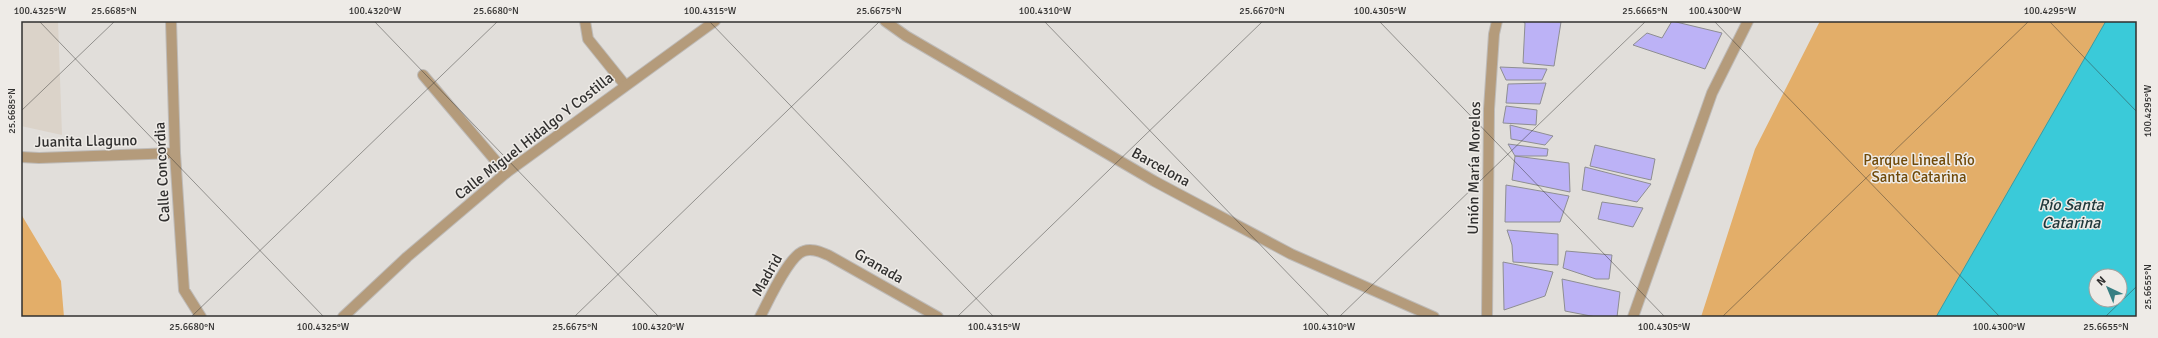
<svg xmlns="http://www.w3.org/2000/svg" width="2158" height="338" font-family="Signika,sans-serif">
<rect width="100%" height="100%" fill="#e1deda"/>
<path fill="#dbd3c9" d="M21,21H58L62,135L21,126Z"/>
<path fill="#e3ae69" fill-rule="evenodd" d="M1820,21H2137V317H1701L1755,149ZM2096,276H2120V300H2096Z
M21,214L61,281L64,317H21Z"/>
<path fill="#3acad9" stroke="#379ca6" fill-rule="evenodd" d="M2106,21H2137V317H1936ZM2096,276H2120V300H2096Z"/>
<path fill="#bcb2f6" stroke="#8e8e92" d="M1522,21L1561,22L1554,66L1523,63L1525,23Z
M1672,21L1722,33L1705,69L1633,45L1647,33L1662,38Z
M1500,67L1547,69L1542,80H1506Z
M1546,83L1540,104L1506,103L1508,84Z
M1506,106L1537,110L1536,125L1503,123Z
M1510,125L1553,136L1545,145L1511,139Z
M1508,144L1548,149L1547,156H1515Z
M1595,145L1655,159L1651,180L1590,166Z
M1515,156L1569,163L1570,192L1512,180Z
M1585,167L1651,184L1637,202L1582,190Z
M1506,185L1569,196L1560,222H1505Z
M1602,202L1643,208L1633,227L1598,219Z
M1507,230L1558,234V265L1513,262L1512,245Z
M1566,251L1612,255L1609,279H1596L1563,268Z
M1503,262L1553,272L1545,296L1504,310Z
M1562,279L1620,292L1617,317H1596L1565,311Z"/>
<g fill="none" stroke-linecap="round" stroke-linejoin="round">
<g stroke="#bebbb8" stroke-width="12">
<path id="minor" d="M171,21L175,153L184,290L201,317
M585,21L588,39L625,85
M885,21L906,36L1154,181L1291,254L1434,317
M423,75L506,173
M21,157L39,158L175,153
M760,317C768,302 789,255 804,251C812,248 820,252 828,255L938,317
M1487,317L1489,109L1494,34L1497,21
M1633,317L1712,93L1748,21"/>
</g>
<g stroke="#bebbb8" stroke-width="12">
<path id="tertiary" d="M343,317L407,257L506,173L715,21"/>
</g>
<use href="#minor" stroke="#b49b7b" stroke-width="10"/>
<use href="#tertiary" stroke="#b49b7b" stroke-width="10"/>
</g>
<path fill="none" stroke="#31302f" stroke-width="1" stroke-opacity="0.45" d="M39,21L324,317M374,21L659,317M709,21L994,317M1044,21L1330,317M1379,21L1665,317M1714,21L2000,317M2049,21L2137,112M21,111L115,21M191,317L498,21M574,317L880,21M957,317L1263,21M1339,317L1646,21M1722,317L2029,21M2105,317L2137,286"/>
<g text-anchor="middle" dominant-baseline="central" stroke-width="3" stroke-linejoin="round" paint-order="stroke">
<g font-size="15" fill="#31302f" stroke="#eeebe7">
<text transform="translate(534 136) rotate(-38)">Calle Miguel Hidalgo Y Costilla</text>
<text transform="translate(86 141) rotate(-1)">Juanita Llaguno</text>
<text transform="translate(1161 167) rotate(29)">Barcelona</text>
<text transform="translate(1474 168) rotate(-89)">Unión María Morelos</text>
<text transform="translate(162 172) rotate(-93)">Calle Concordia</text>
<text transform="translate(879 266) rotate(30)">Granada</text>
<text transform="translate(767 275) rotate(-60)">Madrid</text>
</g>
<g font-size="15" fill="#704a0a" stroke="#eeebe7">
<text x="1919" y="160">Parque Lineal Río<tspan x="1919" dy="17">Santa Catarina</tspan></text>
</g>
<g font-size="16" font-style="italic" fill="#21393c" stroke="#eeebe7">
<text x="2071" y="205">Río Santa<tspan x="2071" dy="18">Catarina</tspan></text>
</g>
</g>
<rect width="2158" height="338" fill="none" stroke="#eeebe7" stroke-width="44"/>
<g transform="translate(2108 288) rotate(316)"><circle r="19" fill="#eeebe7" stroke="#a2a09d"/>
<path d="M0-3L7 15L0 10L-7 15Z" fill="#377f83"/>
<text y="-6" font-size="11" font-weight="bold" text-anchor="middle" fill="#31302f">N</text>
</g>
<rect x="22" y="22" width="2114" height="294" fill="none" stroke="#31302f" stroke-width="1.5"/>
<g font-size="10" text-anchor="middle" fill="#31302f">
<text x="40" y="14">100.4325°W</text>
<text x="114" y="14">25.6685°N</text>
<text x="375" y="14">100.4320°W</text>
<text x="496" y="14">25.6680°N</text>
<text x="710" y="14">100.4315°W</text>
<text x="879" y="14">25.6675°N</text>
<text x="1045" y="14">100.4310°W</text>
<text x="1262" y="14">25.6670°N</text>
<text x="1380" y="14">100.4305°W</text>
<text x="1645" y="14">25.6665°N</text>
<text x="1715" y="14">100.4300°W</text>
<text x="2050" y="14">100.4295°W</text>
<text transform="translate(11 111) rotate(-90)" y="4">25.6685°N</text>
<text transform="translate(2147 111) rotate(-90)" y="4">100.4295°W</text>
<text transform="translate(2147 287) rotate(-90)" y="4">25.6655°N</text>
<text x="192" y="330">25.6680°N</text>
<text x="323" y="330">100.4325°W</text>
<text x="575" y="330">25.6675°N</text>
<text x="658" y="330">100.4320°W</text>
<text x="994" y="330">100.4315°W</text>
<text x="1329" y="330">100.4310°W</text>
<text x="1664" y="330">100.4305°W</text>
<text x="1999" y="330">100.4300°W</text>
<text x="2106" y="330">25.6655°N</text>
</g>
</svg>
